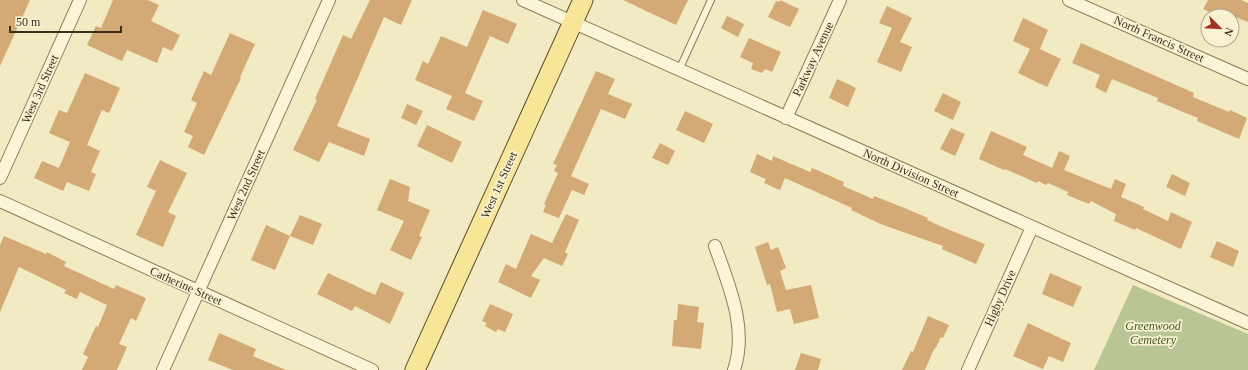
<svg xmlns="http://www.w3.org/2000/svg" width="1248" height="370" font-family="Georgia,serif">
<rect width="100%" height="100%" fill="#f2eac3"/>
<path fill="#b9c595" d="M1133,285L1248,334V370H1094Z"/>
<path fill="#d3a975" d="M0,0H30L0,66Z
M113,0H148L159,5L151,21L180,35L172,51L163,47L157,63L127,50L122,61L87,45L96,26L101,28Z
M370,0H412L401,25L384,17L337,126L370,139L364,156L329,142L319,162L293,150L317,100L315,99L343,35L351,39Z
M623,0H688L676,25Z
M780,0L799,9L790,27L768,17L776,1L779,2Z
M1208,0H1241L1248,3V22L1233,16H1218L1203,9Z
M887,6L912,18L900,42L912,47L901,72L877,62L892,28L879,23Z
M483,10L517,24L508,44L490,36L465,93L483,101L474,121L446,109L452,96L415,80L423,61L428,64L441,36L467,47Z
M727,16L744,24L738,37L721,28Z
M1023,18L1048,30L1040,49L1061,59L1047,87L1018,73L1030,49L1013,41Z
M230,33L255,44L240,77L241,78L204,155L188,147L193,136L184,132L197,103L191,100L204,71L211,75Z
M749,38L781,52L772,72L765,69L762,73L751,69L753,63L740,57Z
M1081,43L1194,93L1193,97L1229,112L1230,110L1247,118L1239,139L1197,121L1198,118L1157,101L1158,98L1112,79L1106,93L1095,87L1100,75L1072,63Z
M596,71L615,79L608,94L632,104L625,119L601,109L571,176L589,184L584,195L572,190L559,218L543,212L546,205L544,204L558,173L554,171L557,165L553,164Z
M85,73L120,88L109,113L102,110L87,145L100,151L91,172L96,174L89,191L67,182L63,191L34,178L42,161L59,168L70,142L49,133L59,110L67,113Z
M837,79L856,88L848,107L829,98Z
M943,93L961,102L953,120L934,111Z
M407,104L423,111L416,125L401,118Z
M685,111L713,124L704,143L676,130Z
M427,125L462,142L452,163L417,146Z
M951,128L965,134L955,156L940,149Z
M991,131L1027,147L1023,155L1052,168L1059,151L1070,156L1064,170L1111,189L1115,179L1126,184L1121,197L1144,207L1143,209L1168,221L1171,212L1192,222L1181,249L1136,228L1135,230L1114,221L1116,214L1091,201L1089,204L1067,195L1068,192L1048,183L1046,185L1038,181L1037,183L1005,169L1004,170L979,159Z
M660,143L675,151L668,165L652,158Z
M757,154L772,161L773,156L810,172L812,168L844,182L843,186L873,199L874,196L902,207L928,218L927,220L947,229L985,244L976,264L942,249L943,246L883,225L851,210L852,208L785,178L780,190L764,183L766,179L750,172Z
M160,160L187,173L168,212L176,216L163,247L136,235L156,191L147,187Z
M1172,174L1190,183L1185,196L1166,187Z
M390,179L410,187L408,201L430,210L419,236L422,237L411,260L390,250L404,221L377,210Z
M566,214L579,220L565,252L568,254L562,266L544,258L531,276L540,280L531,298L498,282L506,264L516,269L531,234L552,243Z
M300,215L322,224L313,245L290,236Z
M266,225L290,236L275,270L251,260Z
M4,236L46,254L47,252L66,262L64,266L114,289L116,285L146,298L136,321L131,318L119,344L127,347L117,370H82L88,357L83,354L96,326L98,327L107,305L80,292L77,299L64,293L66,290L19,267L0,312V245Z
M1217,241L1239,251L1233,267L1210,257Z
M768,242L771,250L778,247L786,268L780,271L786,290L811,285L819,318L794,324L790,309L777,312L770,284L767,285L755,247Z
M328,273L375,295L381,282L404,293L390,324L355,306L352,311L317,294Z
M1050,273L1082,287L1073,307L1042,294Z
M490,304L513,314L505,332L498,329L496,332L485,326L487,323L482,321Z
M678,304L699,307L697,322L704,323L701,349L672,346L674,320H677Z
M928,316L949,325L943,338L941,337L935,349H934L925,370H902L911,351L913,352Z
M1028,323L1071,343L1063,362L1049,356L1043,369L1013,356Z
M219,333L256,349L253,356L286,370H233L208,360Z
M801,353L821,359L818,370H795Z"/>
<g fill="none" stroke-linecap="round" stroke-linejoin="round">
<g stroke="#8e7c58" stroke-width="8">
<path id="lane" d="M679,70L711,0"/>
</g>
<g stroke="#8e7c58" stroke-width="14">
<path id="street" d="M523,0L1248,323
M1069,0L1248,79
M786,118L840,0
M0,178L80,0
M0,201L372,370
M715,246C729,286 748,328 734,370
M163,370L329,0
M968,370L1032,227"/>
</g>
<g stroke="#5b482c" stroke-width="21">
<path id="primary" d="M415,370L583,0"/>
</g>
<use href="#lane" stroke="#fbf5d7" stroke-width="6"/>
<use href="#street" stroke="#fbf5d7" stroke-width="12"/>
<use href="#primary" stroke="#f8e698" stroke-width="19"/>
</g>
<g text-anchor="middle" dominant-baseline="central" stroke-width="3.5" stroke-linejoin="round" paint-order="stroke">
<g font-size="12" fill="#3c301d" stroke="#f8f2d3">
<text transform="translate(1159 39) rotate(24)">North Francis Street</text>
<text transform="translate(813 59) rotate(-65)">Parkway Avenue</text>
<text transform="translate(40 89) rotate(-66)">West 3rd Street</text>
<text transform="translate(911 173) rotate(24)">North Division Street</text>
<text transform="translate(246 185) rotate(-66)">West 2nd Street</text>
<text transform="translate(499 185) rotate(-66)">West 1st Street</text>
<text transform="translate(186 286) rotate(24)">Catherine Street</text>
<text transform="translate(1000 298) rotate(-66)">Higby Drive</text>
</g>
<g font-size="12" font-style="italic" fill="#455a22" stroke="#f8f2d3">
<text x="1153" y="326">Greenwood<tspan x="1153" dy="14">Cemetery</tspan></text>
</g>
</g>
<g transform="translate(1220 28) rotate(114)"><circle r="19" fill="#f8f2d3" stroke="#ada48a"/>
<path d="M0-3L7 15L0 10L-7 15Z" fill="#a23323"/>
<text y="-6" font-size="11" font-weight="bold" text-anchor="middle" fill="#3c301d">N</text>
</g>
<path d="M10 26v6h111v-6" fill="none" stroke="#3c301d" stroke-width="2"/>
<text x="16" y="26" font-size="12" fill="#3c301d" stroke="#f8f2d3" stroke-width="3" paint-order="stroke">50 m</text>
</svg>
